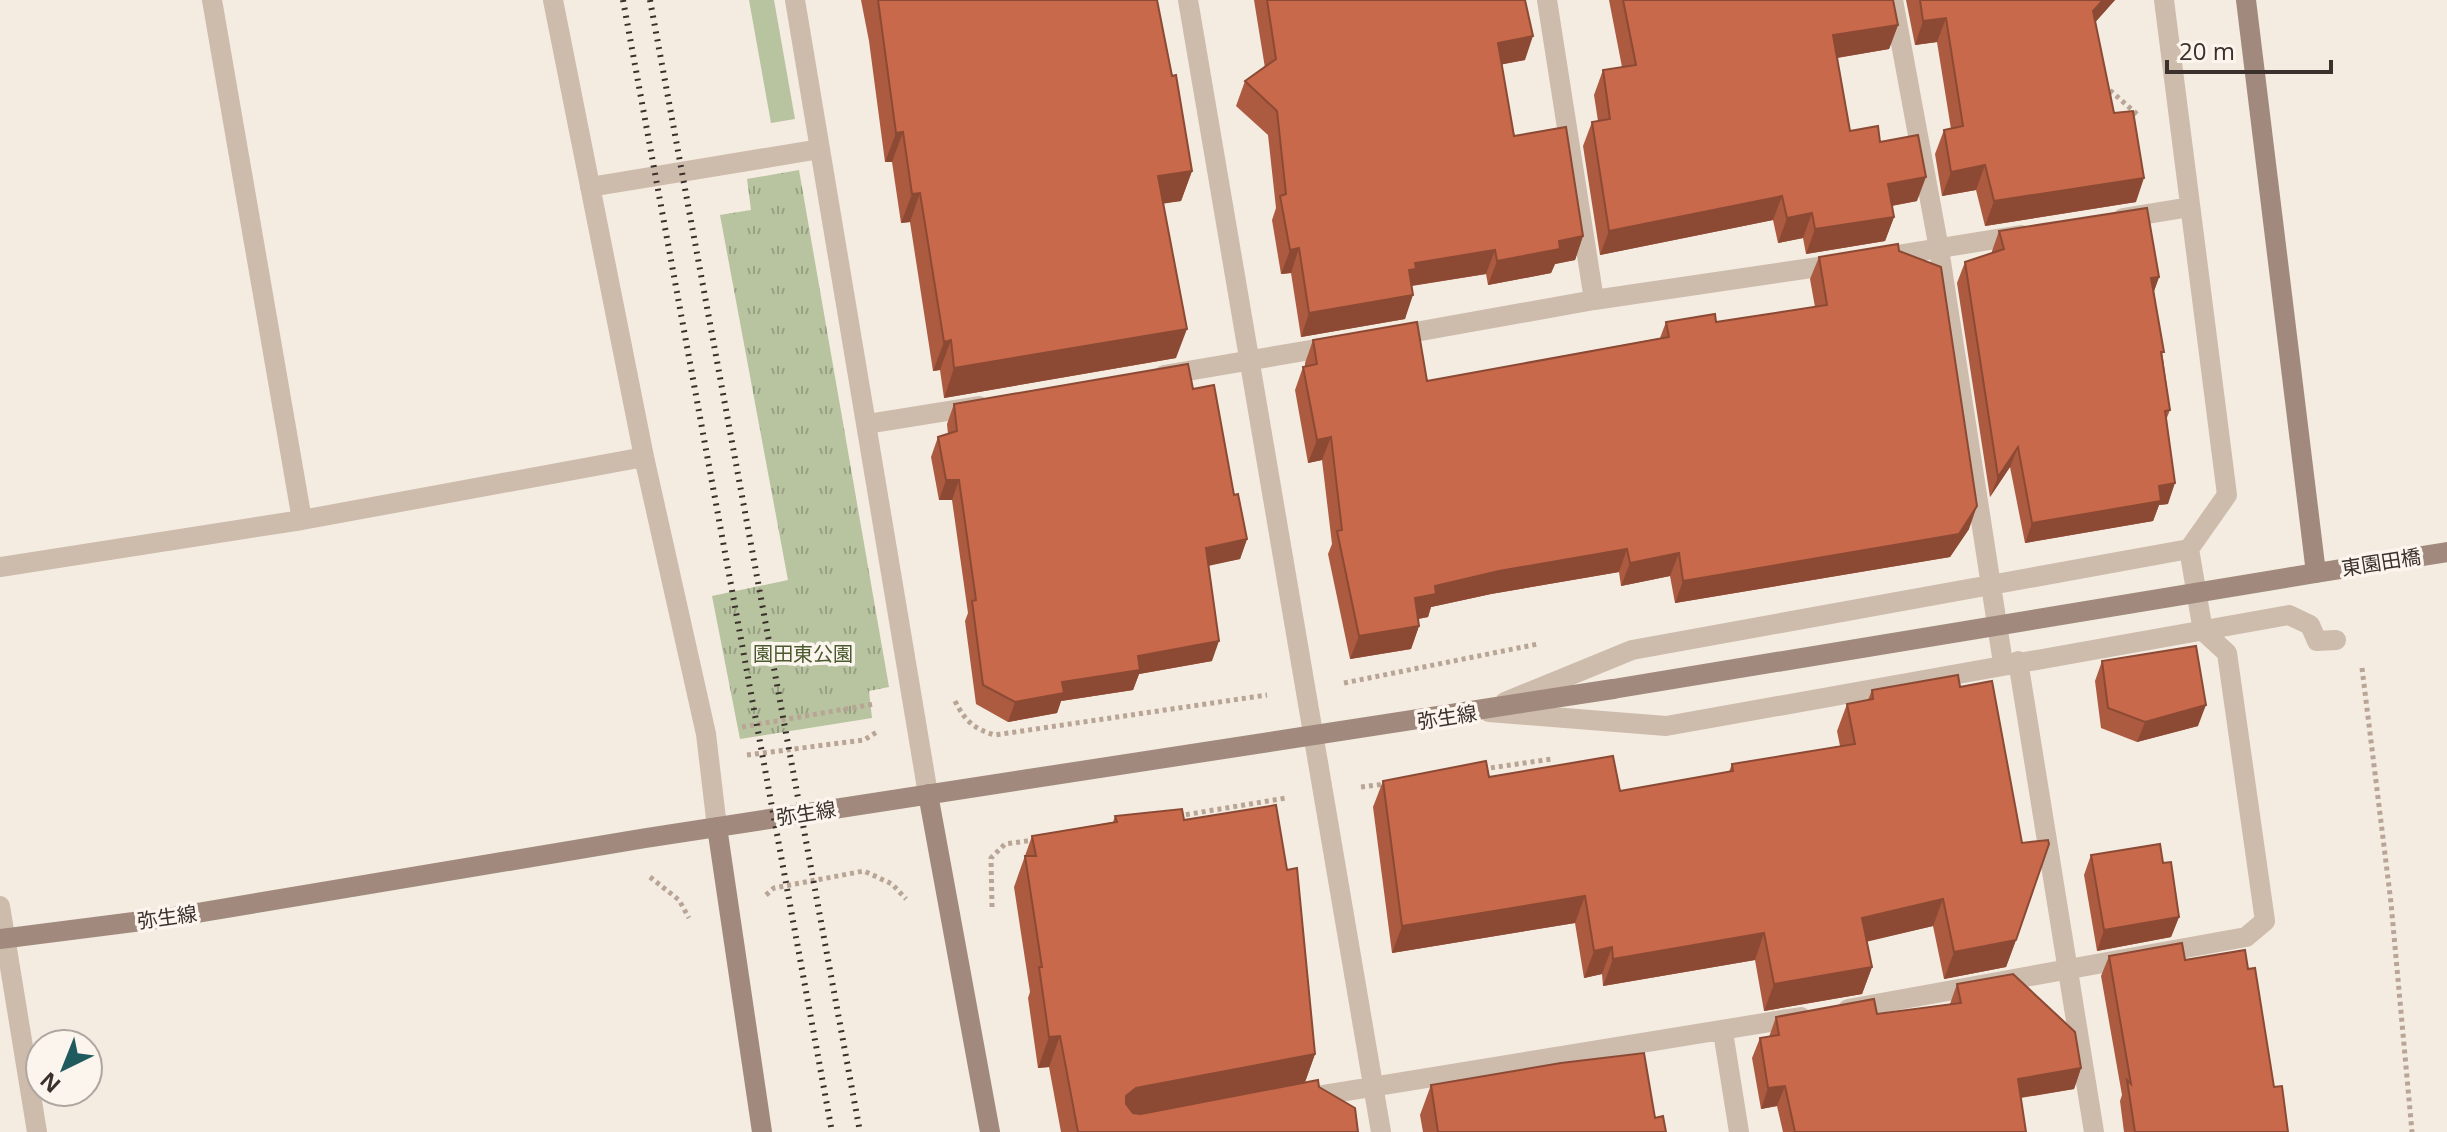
<svg xmlns="http://www.w3.org/2000/svg" width="2447" height="1132" font-family="'Open Sans','Noto Sans JP',sans-serif">
<defs>
<pattern id="park-tufts" width="24" height="20" patternUnits="userSpaceOnUse" patternTransform="scale(2)"><rect width="24" height="20" fill="#b8c4a0"/><path d="M3 7l-1-3M5 7V3M7 7l1-3M15 17l-1-3M17 17v-4M19 17l1-3" fill="none" stroke="#97a083"/></pattern>
</defs>
<rect width="100%" height="100%" fill="#f4ebe1"/>
<path fill="#b8c4a0" d="M749,0H774L795,119L771,123Z"/>
<path fill="url(#park-tufts)" d="M799,170L889,687L869,691L872,718L740,739L712,596L788,580L720,215L751,210L747,179Z"/>
<g fill="none" stroke-linecap="round" stroke-linejoin="round">
<path stroke="#b9a596" stroke-width="5" stroke-dasharray="4 4" stroke-linecap="butt" d="M2104,85L2138,115
M2362,668L2391,903L2412,1132
M1344,683L1538,644
M955,701C965,721 974,729 995,735L1267,695
M742,727L874,704
M747,755L864,740L877,732
M1483,769L1552,759
M1361,787L1386,784
M1178,816L1286,798
M650,877L679,900L689,918
M766,895L774,888L864,871L892,884L906,899
M992,907L991,858L1005,844L1034,840"/>
<path stroke="#cdbbac" stroke-width="20" d="M212,0L302,520
M553,0L644,457L706,734L717,827
M795,0L928,794
M1188,0L1381,1132
M1547,0L1594,300
M1893,0L1939,249L2003,663
M590,187L820,149
M2123,218L2190,207
M1878,258L2021,235
M1393,336L1594,300L1839,264
M1164,375L1334,346
M867,424L979,406
M0,567L302,520L644,457
M2018,661L2094,1132
M1505,702L1632,650L2189,549L2227,495L2164,0
M1489,712L1666,726L2289,615L2310,625L2317,641L2336,640
M0,906L37,1132
M1848,1009L2246,937L2265,921L2227,653L2203,631L2189,549
M1723,1032L1739,1132
M1304,1098L1801,1017"/>
<path stroke="#a18a7d" stroke-width="20" d="M2246,0L2316,573L2447,552
M928,794L990,1132
M717,827L762,1132
M0,939L173,917L646,838L1613,689"/>
<path stroke="#3b302b" stroke-width="6" stroke-dasharray="2 6" stroke-linecap="butt" d="M623,0L832,1132
M650,0L860,1132"/>
<path stroke="#a18a7d" stroke-width="20" d="M1613,689L2316,573"/>
</g>
<path fill="#ac5a40" d="M861,0H1157L1192,171L1181,201L1163,203L1176,358L944,398L940,370L933,371L910,222L901,223L892,162H885L869,41Z
M1254,0H1525V60L1502,64L1514,136L1583,236L1575,260L1555,264L1551,273L1488,285L1486,274L1412,286L1405,319L1301,337L1291,273L1281,274L1272,220L1276,208L1268,135L1236,106L1245,81L1265,68Z
M1609,0H1893L1898,25L1889,49L1837,58L1850,131L1880,142L1917,201L1892,206L1894,217L1885,241L1806,254L1803,238L1778,243L1773,220L1600,255L1583,146L1592,122L1598,121L1594,95L1603,70L1622,67Z
M1906,0H2115L2095,22L2114,113L2136,202L1985,226L1976,190L1942,196L1935,154L1944,130L1951,129L1937,42L1915,45Z
M1999,231L2159,277L2154,291L2170,410L2166,420L2168,504L2159,505L2153,521L2025,543L2010,467L1990,497L1957,283L1965,262L1992,253V251Z
M1819,257L1969,529L1950,557L1675,603L1670,576L1621,586L1619,572L1491,594L1431,607L1428,617L1418,619L1419,626L1411,649L1350,659L1328,554L1332,544L1322,460L1308,463L1295,390L1303,367H1305V363L1313,340L1427,381L1660,338L1666,322H1716L1815,307L1810,279Z
M1193,389L1234,495L1247,539L1240,559L1208,565L1212,661L1139,674L1133,690L1061,701L1057,713L1008,722L976,704L965,621L968,613L952,500H939L931,457L938,437L948,434L947,424L954,404Z
M2102,661L2198,726L2137,742L2101,728L2095,681Z
M1872,690L2016,940L2006,967L1944,979L1933,926L1867,941L1872,967L1862,994L1764,1011L1755,960L1603,986L1602,974L1584,978L1575,923L1392,953L1373,807L1383,781L1489,777L1620,791L1729,772L1732,764L1840,746L1837,731L1847,704L1868,700Z
M1115,816L1184,820L1315,1054L1305,1082L1319,1087L1358,1132H1061L1049,1067L1038,1068L1028,998L1030,992L1014,887L1032,836L1113,822Z
M2091,855L2163,863L2179,917L2171,937L2097,951L2084,875Z
M2109,956L2185,960L2248,969L2274,1087L2288,1132H2124L2120,1101L2122,1095L2101,976Z
M1957,984L2081,1068L2074,1089L2021,1098L2026,1132H1783L1777,1106L1761,1109L1752,1058L1760,1038L1769,1037L1776,1017L1877,1014L1950,1004Z
M1431,1085L1655,1118L1666,1132H1423L1420,1115Z"/>
<path fill="#8c4a34" d="M2103,0H2115L2084,35L2093,11Z
M1946,18L1937,42L1915,45L1923,21Z
M1898,25L1889,49L1824,60L1833,35Z
M1533,36L1525,60L1489,67L1498,43Z
M903,132L892,162H885L896,133Z
M1985,165L1976,190L1942,196L1951,172Z
M1192,171L1181,201L1148,206L1158,176Z
M1926,177L1917,201L1879,208L1888,184Z
M2144,178L2136,202L1985,226L1994,201Z
M920,193L910,222L901,223L912,194Z
M1782,196L1773,220L1600,255L1609,231Z
M1812,213L1803,238L1778,243L1787,218Z
M1894,217L1885,241L1806,254L1815,229Z
M1583,236L1575,260L1555,264L1551,273L1488,285L1497,261L1559,241Z
M1299,248L1291,273L1281,274L1290,250Z
M1495,250L1486,274L1409,286V270L1415,263Z
M2159,277L2152,297L2151,278Z
M1413,295L1405,319L1301,337L1309,313Z
M1187,329L1176,358L944,398L954,368Z
M951,340L940,370L933,371L944,342Z
M1331,437L1322,460L1308,463L1317,440Z
M2018,447L2010,467L1990,497L1998,477Z
M946,480H959L952,500H939Z
M2175,483L2168,504L2159,505L2153,521L2025,543L2032,523L2159,486Z
M1977,506L1969,529L1950,557L1675,603L1683,581Z
M1247,539L1240,559L1199,568L1206,548Z
M1627,549L1619,572L1491,594L1431,607L1428,617L1407,621L1415,598L1435,586L1499,571Z
M1679,553L1670,576L1621,586L1630,563Z
M1419,626L1411,649L1350,659L1359,636Z
M1219,641L1212,661L1139,674L1133,690L1061,701L1057,713L1008,722L1015,702L1062,682L1138,656Z
M2206,705L2198,726L2137,742L2145,722Z
M1585,896L1575,923L1392,953L1402,926Z
M1943,899L1933,926L1853,945L1862,918Z
M2179,917L2171,937L2097,951L2104,930Z
M1764,933L1755,960L1603,986L1613,959Z
M2016,940L2006,967L1944,979L1954,952Z
M1612,947L1602,974L1584,978L1594,951Z
M1872,967L1862,994L1764,1011L1774,984Z
M1060,1036L1049,1067L1038,1068L1049,1037Z
M1315,1054L1304,1085L1125,1119L1126,1096L1136,1088Z
M2081,1068L2074,1089L2011,1099L2018,1079Z
M1785,1086L1777,1106L1761,1109L1768,1088Z"/>
<path fill="#c8694b" stroke="#8c4a34" stroke-width="2" d="M878,0H1157L1172,76L1176,75L1192,171L1158,176L1187,329L954,368L951,340L944,342L920,193L912,194L903,132L896,133Z
M1267,0H1525L1533,36L1498,43L1514,136L1566,127L1583,236L1559,241L1560,249L1497,261L1495,250L1415,263L1416,269L1409,270L1413,295L1309,313L1299,248L1290,250L1280,196L1286,194L1277,111L1245,81L1276,59Z
M1623,0H1893L1898,25L1833,35L1850,131L1878,126L1880,142L1918,135L1926,177L1888,184L1894,217L1815,229L1812,213L1787,218L1782,196L1609,231L1592,122L1610,119L1603,70L1636,65Z
M1920,0H2103L2093,11L2114,113L2133,111L2144,178L1994,201L1985,165L1951,172L1944,130L1963,126L1946,18L1923,21Z
M2147,208L2159,277L2151,278L2164,352H2161L2170,410L2165,411L2175,483L2159,486L2161,501L2032,523L2018,447L1998,477L1965,262L2004,249L1999,231Z
M1898,244L1899,251L1941,267L1977,506L1959,534L1683,581L1679,553L1630,563L1627,549L1499,571L1435,586L1436,594L1415,598L1419,626L1359,636L1337,531L1342,530L1331,437L1317,440L1303,367L1317,364L1313,340L1417,322L1427,381L1669,337L1666,322L1715,314L1716,322L1827,305L1819,257Z
M1188,364L1193,389L1214,385L1234,495L1238,494L1247,539L1206,548L1219,641L1138,656L1140,670L1062,682L1064,693L1015,702L983,685L972,601L976,600L959,480H946L938,437L957,431L954,404Z
M2196,646L2206,705L2145,722L2108,708L2102,661Z
M1958,675L1960,687L1992,681L2022,843L2048,840L2049,844L2016,940L1954,952L1943,899L1862,918L1872,967L1774,984L1764,933L1613,959L1612,947L1594,951L1585,896L1402,926L1383,781L1486,761L1489,777L1613,756L1620,791L1733,771L1732,764L1855,744L1847,704L1873,699L1872,690Z
M1276,805L1287,870L1297,868L1315,1054L1136,1088L1126,1096V1104L1133,1113L1141,1114L1318,1080L1319,1087L1355,1108L1358,1132H1078L1060,1036L1049,1037L1039,967H1042L1025,856H1036L1032,836L1117,822L1115,816L1182,809L1184,820Z
M2160,844L2163,863L2171,862L2179,917L2104,930L2091,855Z
M2182,943L2185,960L2245,950L2248,969L2255,968L2274,1087L2282,1086L2288,1132H2135L2127,1080L2131,1084L2109,956Z
M2013,974L2075,1032L2081,1068L2018,1079L2026,1132H1795L1785,1086L1768,1088L1760,1038L1779,1035L1776,1017L1874,999L1877,1014L1961,1003L1957,984Z
M1644,1053L1655,1118L1663,1116L1666,1132H1438L1431,1085L1561,1063Z"/>
<g text-anchor="middle" dominant-baseline="central" stroke-width="7" stroke-linejoin="round" paint-order="stroke">
<g font-size="20" fill="#3b302b" stroke="#fbf5ee">
<text transform="translate(2381 562) rotate(-9)">東園田橋</text>
<text transform="translate(1447 717) rotate(-9)">弥生線</text>
<text transform="translate(806 813) rotate(-9)">弥生線</text>
<text transform="translate(167 917) rotate(-8)">弥生線</text>
</g>
<g font-size="20" fill="#4a5a2e" stroke="#fbf5ee">
<text x="803" y="653">園田東公園</text>
</g>
</g>
<g transform="translate(64 1068) rotate(223)"><circle r="38" fill="#fbf5ee" stroke="#aea6a0" stroke-width="2"/>
<path d="M0-6L14 30L0 20L-14 30Z" fill="#1f5a5e"/>
<text y="-12" font-size="22" font-weight="bold" text-anchor="middle" fill="#3b302b">N</text>
</g>
<path d="M2167 60v12h164v-12" fill="none" stroke="#3b302b" stroke-width="4"/>
<text x="2179" y="60" font-size="24" fill="#3b302b" stroke="#fbf5ee" stroke-width="6" paint-order="stroke">20 m</text>
</svg>
